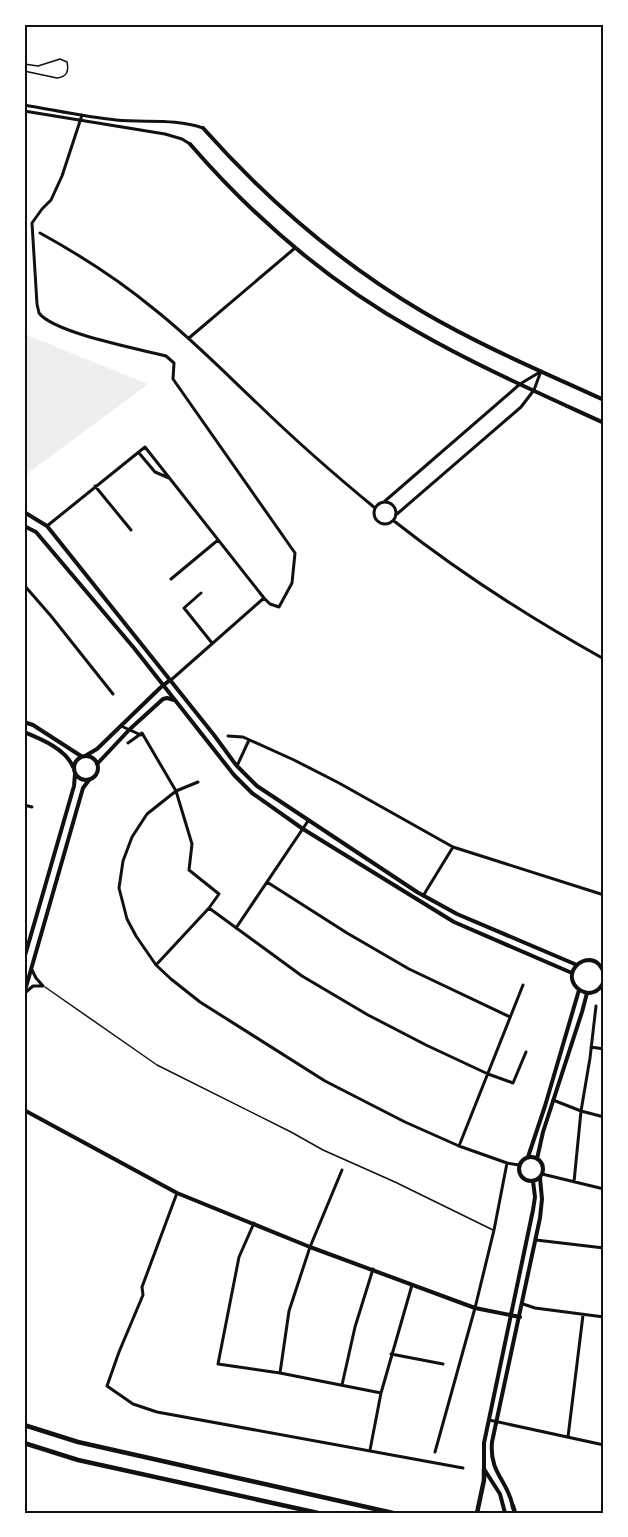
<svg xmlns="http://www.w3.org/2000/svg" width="628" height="1537" font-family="'Roboto Serif',serif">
<rect width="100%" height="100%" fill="#fff"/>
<path fill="#eee" d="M24,334L148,384L24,476Z"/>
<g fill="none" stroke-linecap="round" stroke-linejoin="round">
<path stroke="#111" stroke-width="1.5" d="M24,64L38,66L60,59L67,62C69,71 67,77 57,78L24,71
M45,987L157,1065L291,1132L323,1150L395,1182L493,1230"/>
<path stroke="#111" stroke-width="3" d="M24,105C54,110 85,117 116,120C145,123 175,118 203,128
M24,111L165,134L182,139L190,144
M40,233C80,255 119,280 154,309C191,338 224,372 259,405C296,441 335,475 375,508
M189,338L295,248
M139,453L155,472L169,478
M95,486L131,530
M385,501L520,384L540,372
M374 513a11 11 0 1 1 22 0a11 11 0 1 1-22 0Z
M397,514L521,407L534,390L541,371
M394,521C460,573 530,618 604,659
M47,526L145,447L264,598L270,604L279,607L292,583L295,553L173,379L174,363L166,356C139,349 54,333 39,313C39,312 37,305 37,304L32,223L42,209L51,200L62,176L82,115
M171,579L218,540
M24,585L51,616L113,694
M201,593L184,608L212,643
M171,680L264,598
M121,726L141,735
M228,736L243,737L294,760L339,783L453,847L604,895
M128,743L142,733L176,791L192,844L189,870L219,894L209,908L156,965
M237,766L249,740
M198,782L176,791L147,814L132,837L123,861L119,888L127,919L136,936L156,965L171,979L200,1002L325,1081L405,1122L459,1146L507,1163L519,1165
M24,805L32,807
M267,882L347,933L409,969L510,1017
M423,896L453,847
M209,908L302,976L368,1015L426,1045L488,1074L513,1083L526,1052
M236,928L308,821
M601,967L604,960
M32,970L36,978L43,986
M26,992L33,986H43
M591,1047L604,1049
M553,1100L581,1111L604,1117
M459,1146L523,985
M542,1174L604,1189
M574,1182L581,1111L590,1058L596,1006
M177,1193L142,1287L143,1295L119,1352L107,1386L133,1404L157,1412L463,1468
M254,1223L239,1257L218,1364L280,1373L381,1393
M536,1240L604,1248
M523,1304L535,1308L604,1317
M391,1354L443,1364
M280,1373L289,1311L310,1247L342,1170
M342,1385L355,1327L373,1269
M489,1420L604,1445
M568,1437L583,1315
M370,1450L381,1393L412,1285
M435,1452L475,1308L494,1230L507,1163"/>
<path stroke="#111" stroke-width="4" d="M24,512L47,526L214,735L236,765L257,786L417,892L457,914L577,965
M24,526L36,532L134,648L234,775L252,793L303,829L454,922L572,973
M24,722L33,725L81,756
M24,732C41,739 66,749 73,767
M74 768a12 12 0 1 1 24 0a12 12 0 1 1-24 0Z
M85,756L97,749L160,688L170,680
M97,764L130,729L163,699L167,698L174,700
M24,959L74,786L75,774
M604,973C601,966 598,961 590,960C585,960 580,962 577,965C559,983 593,1008 604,981
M24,994L83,788L89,780
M24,1110L177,1193L310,1247L475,1308L520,1317
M519 1169a12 12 0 1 1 24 0a12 12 0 1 1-24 0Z
M528,1157L545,1106L579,990
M537,1159L543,1132L582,1012L587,993
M513,1508C509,1481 489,1474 492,1442L540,1218L542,1199L540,1178
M505,1513L500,1494L484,1469V1443L533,1210L535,1197L533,1181"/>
<path stroke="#111" stroke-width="4" d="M203,128C267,200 340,263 423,312C481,346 543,372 604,400
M190,144C254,218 330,283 416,331C477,366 541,394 604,423"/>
<path stroke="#111" stroke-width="4.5" d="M24,1425L78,1442L393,1513
M24,1443L78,1460L318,1513
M513,1506L515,1513
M477,1513L484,1480V1469"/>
</g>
<rect width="628" height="1537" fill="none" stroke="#ffffff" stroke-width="51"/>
<rect x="26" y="26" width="576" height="1486" fill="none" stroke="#111" stroke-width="2"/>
</svg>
